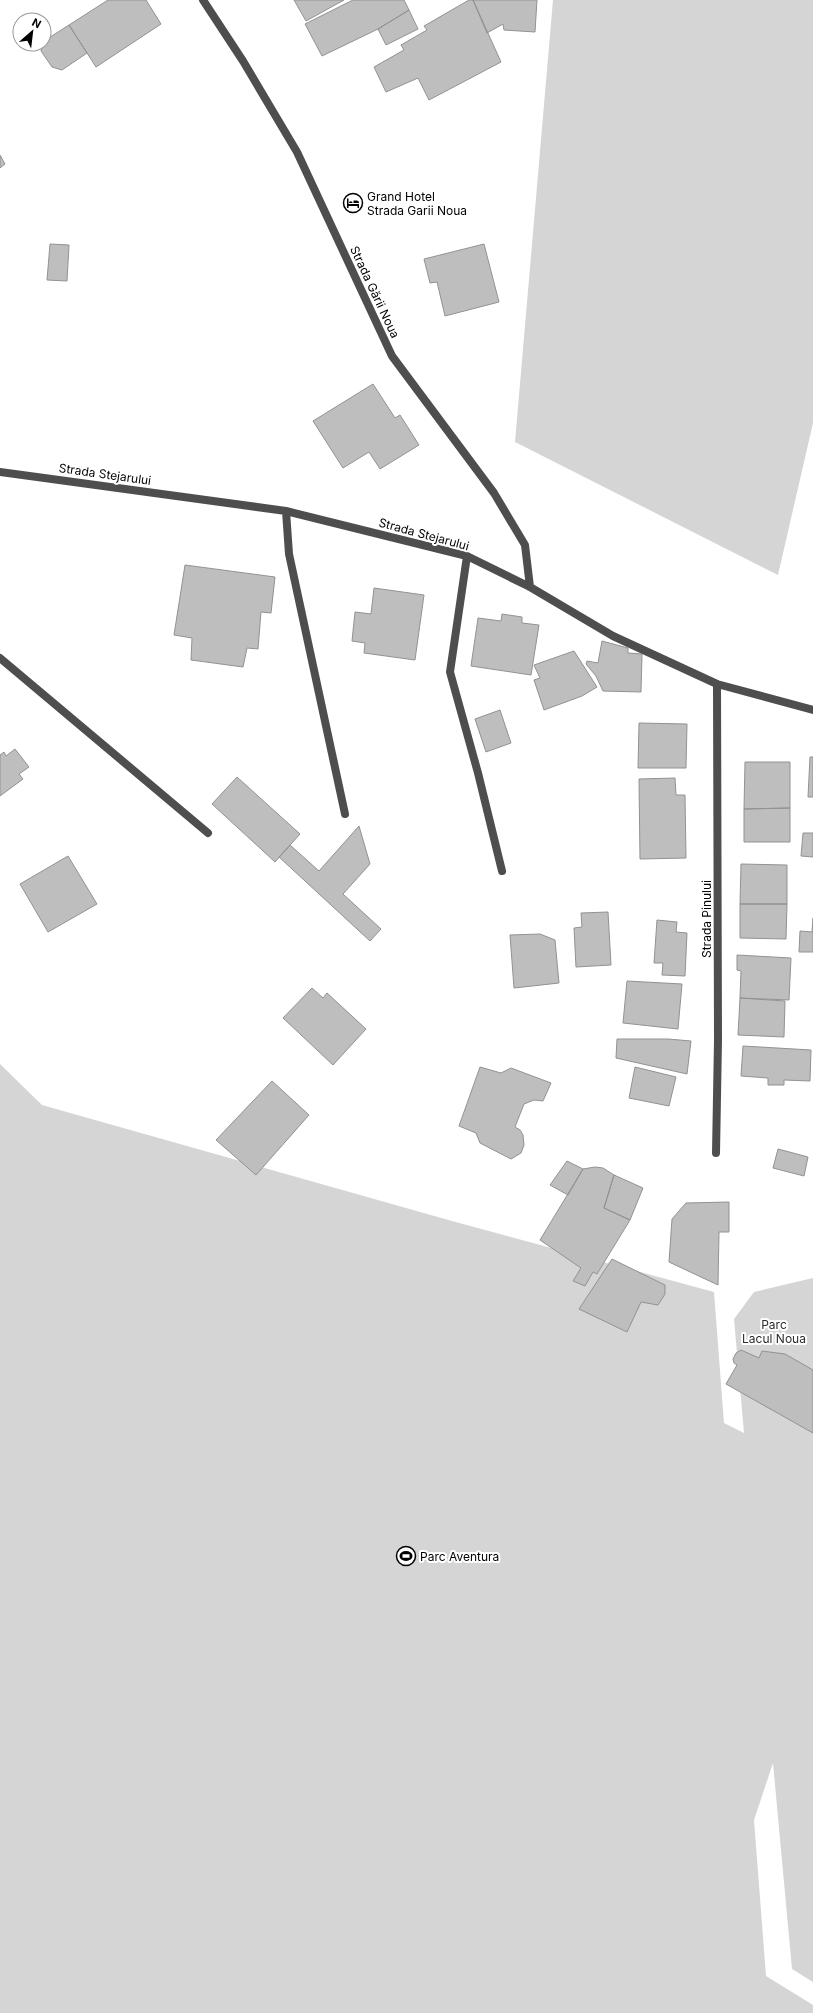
<svg xmlns="http://www.w3.org/2000/svg" width="813" height="2013" font-family="Inter,sans-serif">
<rect width="100%" height="100%" fill="#fff"/>
<path fill="#d5d5d5" d="M553,0H813V423L778,575L515,442Z
M0,1064L42,1105L452,1221L714,1292L724,1423L744,1433L734,1319L754,1292L813,1278V1982L792,1969L773,1763L754,1820L766,1976L813,2005V2013H0Z"/>
<path fill="#bebebe" stroke="#929292" d="M108,0H146L161,24L96,67L69,25Z
M294,0H344L306,21Z
M353,0H404L409,10L378,29L322,56L305,24Z
M469,0H473L501,62L429,100L418,78L386,92L374,67L404,50L401,45L427,30L424,26Z
M473,0H537L535,32L504,30L503,24L487,33Z
M409,10L418,29L386,45L378,29Z
M69,25L87,53L62,70L52,67L41,51L44,41Z
M0,155L5,164L0,168Z
M50,244L69,245L67,281L47,280Z
M484,244L499,302L445,316L437,282L430,283L424,259Z
M373,384L395,418L400,415L419,445L380,469L369,452L343,468L313,421Z
M185,565L275,577L271,613L261,612L258,649L247,648L243,667L191,660L192,638L174,635Z
M374,588L424,595L415,660L364,653L365,643L352,641L355,612L371,614Z
M502,614L522,617V623L539,625L531,675L471,666L478,618L501,621Z
M602,641L628,648V653L642,654L641,692L603,691L596,676L586,664L587,661L598,663Z
M574,651L597,687L582,696L544,710L534,680L540,678L534,665Z
M500,710L511,743L486,752L475,719Z
M639,723L687,724L686,768H638Z
M15,749L29,767L19,774L23,779L0,796V755L4,752L6,756Z
M810,757H813V797H808Z
M745,762H790V808L744,809Z
M237,777L300,834L275,862L212,804Z
M675,778L676,795H685L686,858L640,859L639,779Z
M790,808V842H744V809Z
M359,826L370,864L343,894L381,929L370,941L279,857L290,845L319,871Z
M803,833H813V857L801,856Z
M68,856L97,904L48,932L20,884Z
M741,864L787,865V904H740Z
M740,904H787L786,939L740,938Z
M608,912L611,965L576,967L574,928L582,927L581,913Z
M813,918V952H799L800,931L812,932Z
M657,920L677,922L676,932L687,933L685,976L662,975L663,963H654Z
M540,934L555,940L559,983L514,988L510,935Z
M737,955L791,958L789,1000L740,998L741,971L737,970Z
M627,981L682,984L678,1029L623,1023Z
M312,988L323,998L327,993L366,1029L333,1065L283,1018Z
M740,998L785,1001L784,1037L738,1035Z
M617,1039H668L691,1041L687,1074L616,1058Z
M743,1046L811,1050L810,1081L784,1080V1085H768V1078L741,1076Z
M480,1067L501,1073L511,1068L551,1083L543,1101L534,1100L524,1104L515,1127L520,1130L523,1135L524,1145L521,1153L511,1159L480,1143L476,1133L459,1126Z
M635,1067L676,1077L669,1106L629,1098Z
M272,1081L309,1115L256,1175L216,1140Z
M778,1149L808,1157L804,1176L773,1168Z
M567,1161L583,1169L568,1195L550,1185Z
M595,1167L603,1168L614,1175L604,1208L630,1220L597,1274L593,1272L585,1286L573,1281L581,1268L540,1240L583,1169Z
M614,1175L643,1188L630,1220L604,1208Z
M729,1202V1232H719L718,1285L669,1262L672,1219L686,1203Z
M612,1259L665,1285V1294L658,1305L641,1302L627,1332L579,1309Z
M741,1350L759,1358L762,1351L785,1354L813,1370V1433L726,1384L737,1365L734,1363L733,1359L736,1353Z"/>
<g fill="none" stroke-linecap="round" stroke-linejoin="round">
<path stroke="#4e4e4e" stroke-width="8" d="M0,658L208,833"/>
<path stroke="#4e4e4e" stroke-width="8" d="M203,0L243,61L297,152L392,356L494,493L525,545L530,587
M0,472L286,511L467,556L530,587L613,636L717,684L813,710
M286,511L289,554L345,814
M467,556L450,672L478,773L502,871
M716,1153L718,1040L717,684"/>
</g>
<defs>
<g id="hotel-ring" transform="scale(1)"><circle r="9.5" fill="#fff" stroke="#000" stroke-width="1.5"/><path d="M-6-4.5h1.5V1H6V5H4.5V3h-9V5H-6ZM-4 0a1.8 1.8 0 1 1 3.6 0ZM.5 0V-2.5h3Q6-2.5 6 0Z" fill="#000"/></g>
<g id="stadium-ring" transform="scale(1)"><circle r="9.5" fill="#fff" stroke="#000" stroke-width="1.5"/><path d="M0-5a6.5 5 0 1 0 0 10a6.5 5 0 1 0 0-10ZM-3.5-1.8h7v3.6h-7Z" fill="#000"/></g>
</defs>
<g fill-rule="evenodd">
<use href="#hotel-ring" x="353" y="203"/>
<use href="#stadium-ring" x="406" y="1556"/>
</g>
<g text-anchor="middle" dominant-baseline="central" stroke-width="4" stroke-linejoin="round" paint-order="stroke">
<g font-size="12" fill="#000" stroke="#fff" text-anchor="start">
<text x="367" y="196">Grand Hotel<tspan x="367" dy="14">Strada Garii Noua</tspan></text>
<text x="420" y="1556">Parc Aventura</text>
</g>
<g font-size="12" fill="#000" stroke="#fff">
<text transform="translate(375 292) rotate(65)">Strada Gării Noua</text>
<text transform="translate(105 474) rotate(8)">Strada Stejarului</text>
<text transform="translate(424 534) rotate(15)">Strada Stejarului</text>
<text transform="translate(706 919) rotate(-90)">Strada Pinului</text>
</g>
<g font-size="12" fill="#2c2c2c" stroke="#fff">
<text x="774" y="1324">Parc<tspan x="774" dy="14">Lacul Noua</tspan></text>
</g>
</g>
<g transform="translate(32 32) rotate(28)"><circle r="19" fill="#ffffff" stroke="#999999"/>
<path d="M0-3L7 15L0 10L-7 15Z" fill="#000000"/>
<text y="-6" font-size="11" font-weight="bold" text-anchor="middle" fill="#000000">N</text>
</g>
</svg>
